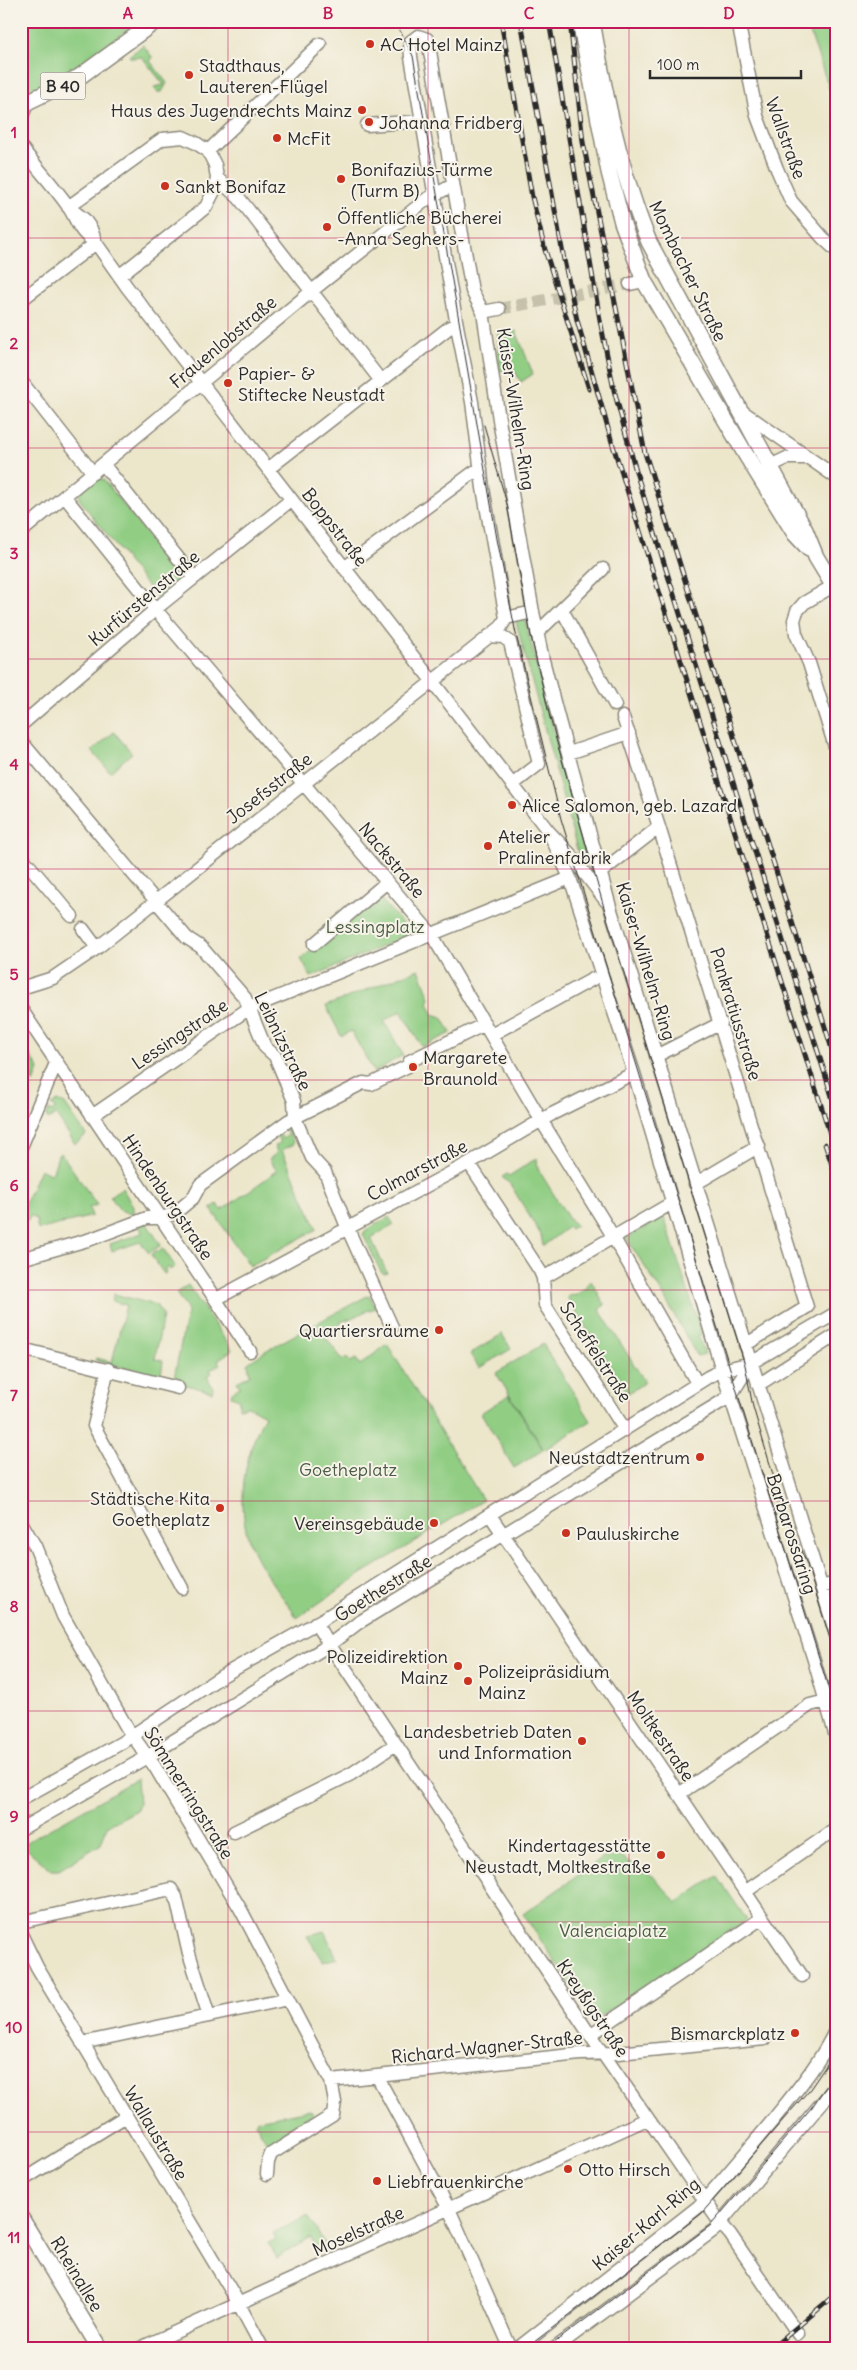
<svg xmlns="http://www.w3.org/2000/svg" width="857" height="2370" font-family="Delius,sans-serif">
<rect width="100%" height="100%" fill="#f7f3e8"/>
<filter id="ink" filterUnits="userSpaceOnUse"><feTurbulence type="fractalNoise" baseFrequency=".02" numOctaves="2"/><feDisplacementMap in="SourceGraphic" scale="10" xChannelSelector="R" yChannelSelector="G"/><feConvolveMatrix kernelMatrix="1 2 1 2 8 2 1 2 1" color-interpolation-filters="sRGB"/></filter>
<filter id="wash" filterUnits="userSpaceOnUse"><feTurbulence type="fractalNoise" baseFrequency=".0096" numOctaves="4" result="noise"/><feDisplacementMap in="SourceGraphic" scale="20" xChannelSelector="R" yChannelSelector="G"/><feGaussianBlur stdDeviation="1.12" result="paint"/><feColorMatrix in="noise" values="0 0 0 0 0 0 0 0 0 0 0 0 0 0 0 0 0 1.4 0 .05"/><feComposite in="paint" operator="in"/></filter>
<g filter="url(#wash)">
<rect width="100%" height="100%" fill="#ece6cb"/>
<path fill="#91ce84" stroke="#5e7c58" d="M21,21H138L73,72L21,99Z
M806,21H836V108Z
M143,45L153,58L150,61L167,83L162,92H157L154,87L164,85L142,57L131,58L129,56Z
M516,331L533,374L521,382L513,369L499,371L498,332H503V334Z
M97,477L104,480L180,577L181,582L160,599L155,596L79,499L80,490Z
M524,616L587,860L580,861L515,618Z
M114,732L132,753L110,772L92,751Z
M377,895L412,934L311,977L301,959Z
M419,969L430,998L428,1003L433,1014L442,1017L451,1033L422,1047L401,1011L384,1021L403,1055L374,1072L351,1031L341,1036L326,1006Z
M21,1041L39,1069L34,1083L21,1064Z
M58,1101L65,1104L86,1135L75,1144L56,1115L48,1120L46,1116L49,1110L53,1112L55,1108L51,1105Z
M287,1127L294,1144L282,1150L317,1229L250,1266L211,1209L217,1204L222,1210L277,1171L269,1159L277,1153L275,1146L281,1142L276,1136L278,1132L283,1139L288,1135L284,1129Z
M61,1153L97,1205L89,1208L92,1216L38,1230L36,1219L30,1216L28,1221L21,1218V1212L40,1169L50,1174L53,1172L58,1155Z
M537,1158L538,1169L569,1219L576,1225L570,1229L568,1227L543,1246L541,1235L510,1184L502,1177L507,1174L509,1176Z
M122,1188L133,1206V1215L120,1210L110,1196Z
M389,1217L394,1225L371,1238L387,1273L385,1274L381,1272L363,1234L366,1230Z
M664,1217L702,1334L698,1336L705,1354L697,1356L662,1293L626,1238Z
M145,1221L161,1245L149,1253L140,1242L112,1251L110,1244L142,1233L139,1223Z
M162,1247L175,1266L170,1270L168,1267L165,1270L166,1273L164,1274L151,1255L157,1250L159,1253Z
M591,1281L605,1305L599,1309L645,1382L627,1394L567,1297L572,1294L574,1296L588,1287L587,1284Z
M188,1285L232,1350L218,1360L220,1365L210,1370L212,1373L207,1376L213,1388L212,1392L95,1360L96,1358L112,1362L126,1305L112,1301L114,1294L156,1305L163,1315L155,1359L163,1361L161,1375L174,1378L187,1313V1309L176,1293Z
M369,1295L376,1308C363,1311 354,1318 341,1322L336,1331L326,1338L343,1360L346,1357L350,1362L356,1359L360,1365L387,1344L483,1500L360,1575L297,1618C284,1597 263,1574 253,1551C234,1509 244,1454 265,1415L248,1406L239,1408V1399L231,1396L232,1392L240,1387L237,1382L250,1375L248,1363L267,1350Z
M502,1334L511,1349L479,1368L470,1354Z
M543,1344L591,1421L544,1450L496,1373Z
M509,1395L543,1450L514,1468L481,1413Z
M137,1779L139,1804L137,1810L107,1826L101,1844L59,1870H51L22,1845Z
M616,1849C626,1865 635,1863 648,1873C660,1881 667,1892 676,1903L717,1876L747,1920L595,2020L523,1914Z
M324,1931L337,1958L323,1962L307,1936Z
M310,2110L313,2114L268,2144L256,2124L257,2120Z
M308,2216L326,2246L319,2250L310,2237L277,2258L268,2243L276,2239L273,2233Z"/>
</g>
<g filter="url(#ink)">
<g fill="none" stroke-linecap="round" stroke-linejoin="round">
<path stroke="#c5c1ab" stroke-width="12" stroke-dasharray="12 6" stroke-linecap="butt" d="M499,309L630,284"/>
<g stroke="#8c887b" stroke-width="15">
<path id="minor" d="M738,21L757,116L777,169L791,201L823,238L836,250
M21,118L28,102
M367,125L422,121
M21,147C36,167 54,186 68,206C79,223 77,230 96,243
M208,151L320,44
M217,178L239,198L381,381
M68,207L84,219L91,229L96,243L127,287L549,832L570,854L606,901
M68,207L162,139L183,137L196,143L208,151L215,165L217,178L215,189L206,207L119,276
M630,284L644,281
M21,300L96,243
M483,312L499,309
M21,381L93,473
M743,412L836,477
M103,464L194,578
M770,466L787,458H806
M268,469L450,327L457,326
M65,497L156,610L432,935L541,1120L608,1228L697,1383
M21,532L318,286L427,199L453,185
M344,568L474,472L481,469
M833,586L804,603L797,611L794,620L796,634L809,663L836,750
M562,610L615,705
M506,618L483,488L472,402L457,326L411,57L410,42L418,36L427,39L429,46L472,291L483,312L500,426L533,612L543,660L559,721L610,907L836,1634
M537,633L603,569
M489,636L503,637L510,642L539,764L512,785
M623,717L659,827L807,1307L745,1345
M21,725L163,603L291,500
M21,741L187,938L201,947L245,998L265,1047L275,1056L294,1101L295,1118L312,1158L325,1172L347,1227L392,1327
M569,753L629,733
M549,832L570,878L634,1073L722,1370L814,1660L836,1737
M21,856L72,916
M601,872L659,827
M83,929L97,948
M314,944L387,882
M21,988L53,978L97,948L501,627L506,618L533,612
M21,1009L250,1351
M491,1035L593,979
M656,1056L721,1023
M92,1116L248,1009L570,878
M21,1147L56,1063
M469,1163L540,1271L543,1278L545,1305L625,1430
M695,1184L759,1146
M21,1259L91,1239L147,1218H161L174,1214L193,1198L200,1185L288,1121L363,1083L371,1084L408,1066L410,1061L485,1024
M543,1278L672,1203
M216,1299L469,1163L552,1114L634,1073
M21,1345L26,1350L178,1388
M108,1369L94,1426L182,1588
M758,1385L836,1335
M490,1515L802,1976
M21,1522L35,1546L63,1616L127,1728L155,1767L241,1910L331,2081L335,2102L333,2115L271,2154L268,2162L267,2174
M821,1587L836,1583
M315,1623L590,2035L721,2224L730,2234L798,2334
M679,1794L810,1705L826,1701
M21,1799L121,1743L222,1676L325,1618L708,1377L722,1370L751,1363L836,1313
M21,1829L147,1757L329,1645L358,1623L721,1402L731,1395L751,1363
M234,1832L351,1774L396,1744
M745,1892L836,1829
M21,1922L171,1889L176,1897L188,1950L209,2016
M21,1934L37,1967L235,2297L263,2349
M590,2035L762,1918
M82,2043L288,1999
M377,2076L449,2209L511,2349
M331,2081L580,2054L618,2053L765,2039
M21,2181L126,2116
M138,2349L647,2119
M517,2349L698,2207C724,2179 748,2150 773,2120C796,2091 820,2063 836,2029
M554,2349L714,2230L836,2086"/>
</g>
<g stroke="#8c887b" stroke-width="18">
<path id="major" d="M580,21L609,172L622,222L644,281L746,455L795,534L809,549
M592,21C605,96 620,172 649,242L805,530L816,557L836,590
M21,105L79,77L156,21
M21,2218L100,2349"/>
</g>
<use href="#minor" stroke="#fff" stroke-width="12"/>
<use href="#major" stroke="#fff" stroke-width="15"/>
<path stroke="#2b2b2b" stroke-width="1" d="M391,21L402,34L413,56L497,539L516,634L561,819L836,1713
M484,425L507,504L531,636L550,718L605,911L745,1365L753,1407L785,1515L806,1562L836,1658
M525,2349L701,2214L810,2089L836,2051
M546,2349L711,2225L812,2107L836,2072"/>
<g stroke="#2b2b2b" stroke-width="5">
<path id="rail" d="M501,21L532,197L545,250L589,389
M521,21L564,260L577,320L611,439L836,1153
M549,21L600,320L614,390L637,475L669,579L836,1109
M570,21L583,142L645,453L836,1062
M825,1144L836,1177
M771,2349L836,2294"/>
</g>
<use href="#rail" stroke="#f7f3e8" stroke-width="3" stroke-dasharray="9" stroke-linecap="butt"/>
</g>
</g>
<path fill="none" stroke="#c2185b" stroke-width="1" stroke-opacity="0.55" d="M228,21V2349M428,21V2349M629,21V2349M21,238H836M21,448H836M21,659H836M21,869H836M21,1080H836M21,1290H836M21,1501H836M21,1711H836M21,1922H836M21,2132H836"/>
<g fill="#c8321e" stroke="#f7f3e8" stroke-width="2">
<circle cx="370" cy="44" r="5"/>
<circle cx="189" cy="75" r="5"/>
<circle cx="362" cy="110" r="5"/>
<circle cx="369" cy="122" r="5"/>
<circle cx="277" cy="138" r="5"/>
<circle cx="341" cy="179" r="5"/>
<circle cx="165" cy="186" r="5"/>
<circle cx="327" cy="227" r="5"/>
<circle cx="228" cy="383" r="5"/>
<circle cx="512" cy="805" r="5"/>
<circle cx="488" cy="846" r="5"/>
<circle cx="413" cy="1067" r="5"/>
<circle cx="439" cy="1330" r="5"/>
<circle cx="700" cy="1457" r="5"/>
<circle cx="220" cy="1508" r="5"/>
<circle cx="434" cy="1523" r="5"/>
<circle cx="566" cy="1533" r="5"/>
<circle cx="458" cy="1666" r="5"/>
<circle cx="468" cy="1681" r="5"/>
<circle cx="582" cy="1741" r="5"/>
<circle cx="661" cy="1855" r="5"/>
<circle cx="795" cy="2033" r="5"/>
<circle cx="568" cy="2169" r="5"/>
<circle cx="377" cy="2181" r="5"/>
</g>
<g text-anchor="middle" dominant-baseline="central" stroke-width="4" stroke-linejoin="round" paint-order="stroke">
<rect fill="#f7f3e8" stroke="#686764" stroke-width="1" x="40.5" y="72.5" width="45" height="27" rx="4"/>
<g font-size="16" font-weight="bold" fill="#2b2b2b">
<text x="63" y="86">B 40</text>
</g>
<g font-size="18" fill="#2b2b2b" stroke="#f7f3e8" text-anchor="start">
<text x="380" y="44">AC Hotel Mainz</text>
<text x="199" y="65">Stadthaus,<tspan x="199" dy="21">Lauteren-Flügel</tspan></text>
<text x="352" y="110" text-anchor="end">Haus des Jugendrechts Mainz</text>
<text x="379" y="122">Johanna Fridberg</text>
<text x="287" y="138">McFit</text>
<text x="351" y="169">Bonifazius-Türme<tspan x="351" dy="21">(Turm B)</tspan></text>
<text x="175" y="186">Sankt Bonifaz</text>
<text x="337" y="217">Öffentliche Bücherei<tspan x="337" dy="21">-Anna Seghers-</tspan></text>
<text x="238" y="373">Papier- &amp;<tspan x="238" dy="21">Stiftecke Neustadt</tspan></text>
<text x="522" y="805">Alice Salomon, geb. Lazard</text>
<text x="498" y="836">Atelier<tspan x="498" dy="21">Pralinenfabrik</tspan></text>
<text x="423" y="1057">Margarete<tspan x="423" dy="21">Braunold</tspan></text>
<text x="429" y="1330" text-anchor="end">Quartiersräume</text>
<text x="690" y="1457" text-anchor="end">Neustadtzentrum</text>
<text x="210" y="1498" text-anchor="end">Städtische Kita<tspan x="210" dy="21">Goetheplatz</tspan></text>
<text x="424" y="1523" text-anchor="end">Vereinsgebäude</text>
<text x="576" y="1533">Pauluskirche</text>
<text x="448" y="1656" text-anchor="end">Polizeidirektion<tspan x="448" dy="21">Mainz</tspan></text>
<text x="478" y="1671">Polizeipräsidium<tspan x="478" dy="21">Mainz</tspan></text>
<text x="572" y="1731" text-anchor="end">Landesbetrieb Daten<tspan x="572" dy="21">und Information</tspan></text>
<text x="651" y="1845" text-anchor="end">Kindertagesstätte<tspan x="651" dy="21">Neustadt, Moltkestraße</tspan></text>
<text x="785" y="2033" text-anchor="end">Bismarckplatz</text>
<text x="578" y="2169">Otto Hirsch</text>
<text x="387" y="2181">Liebfrauenkirche</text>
</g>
<g font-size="18" fill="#2b2b2b" stroke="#f7f3e8">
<text transform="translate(786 138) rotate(70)">Wallstraße</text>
<text transform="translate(688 271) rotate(64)">Mombacher Straße</text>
<text transform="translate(223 342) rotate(-40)">Frauenlobstraße</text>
<text transform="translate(516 409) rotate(81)">Kaiser-Wilhelm-Ring</text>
<text transform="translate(335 527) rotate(52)">Boppstraße</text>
<text transform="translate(144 598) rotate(-40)">Kurfürstenstraße</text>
<text transform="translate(269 788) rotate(-38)">Josefsstraße</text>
<text transform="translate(392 860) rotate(50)">Nackstraße</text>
<text transform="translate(646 961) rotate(73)">Kaiser-Wilhelm-Ring</text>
<text transform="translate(736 1014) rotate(73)">Pankratiusstraße</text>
<text transform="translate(180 1034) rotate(-34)">Lessingstraße</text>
<text transform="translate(283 1041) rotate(64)">Leibnizstraße</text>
<text transform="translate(417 1170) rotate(-28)">Colmarstraße</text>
<text transform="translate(168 1197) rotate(56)">Hindenburgstraße</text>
<text transform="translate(596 1352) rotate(57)">Scheffelstraße</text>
<text transform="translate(792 1534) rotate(72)">Barbarossaring</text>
<text transform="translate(383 1588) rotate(-32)">Goethestraße</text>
<text transform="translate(661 1736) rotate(56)">Moltkestraße</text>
<text transform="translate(189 1793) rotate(58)">Sömmerringstraße</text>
<text transform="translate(593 2008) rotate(56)">Kreyßigstraße</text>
<text transform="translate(487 2047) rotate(-6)">Richard-Wagner-Straße</text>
<text transform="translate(156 2133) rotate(59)">Wallaustraße</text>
<text transform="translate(646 2224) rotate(-40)">Kaiser-Karl-Ring</text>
<text transform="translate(358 2231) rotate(-24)">Moselstraße</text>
<text transform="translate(77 2274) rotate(59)">Rheinallee</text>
</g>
<g font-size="18" fill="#4a5c46" stroke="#f7f3e8">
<text x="375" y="926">Lessingplatz</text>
<text x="348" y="1469">Goetheplatz</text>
<text x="613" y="1930">Valenciaplatz</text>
</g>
</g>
<rect width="857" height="2370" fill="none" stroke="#f7f3e8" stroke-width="55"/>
<path d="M650 70v8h151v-8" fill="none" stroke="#2b2b2b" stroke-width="2.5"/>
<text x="657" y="70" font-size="15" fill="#2b2b2b" stroke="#f7f3e8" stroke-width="4" paint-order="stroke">100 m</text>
<rect x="28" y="28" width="802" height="2314" fill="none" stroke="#c2185b" stroke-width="2"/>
<g font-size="16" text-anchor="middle" font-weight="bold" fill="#c2185b">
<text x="128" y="19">A</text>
<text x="328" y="19">B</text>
<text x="529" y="19">C</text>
<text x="729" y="19">D</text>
<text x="14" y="138">1</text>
<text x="14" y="349">2</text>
<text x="14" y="559">3</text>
<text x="14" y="770">4</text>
<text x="14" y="980">5</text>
<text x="14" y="1191">6</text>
<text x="14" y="1401">7</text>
<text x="14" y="1612">8</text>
<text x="14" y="1822">9</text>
<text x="14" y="2033">10</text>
<text x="14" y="2243">11</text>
</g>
</svg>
